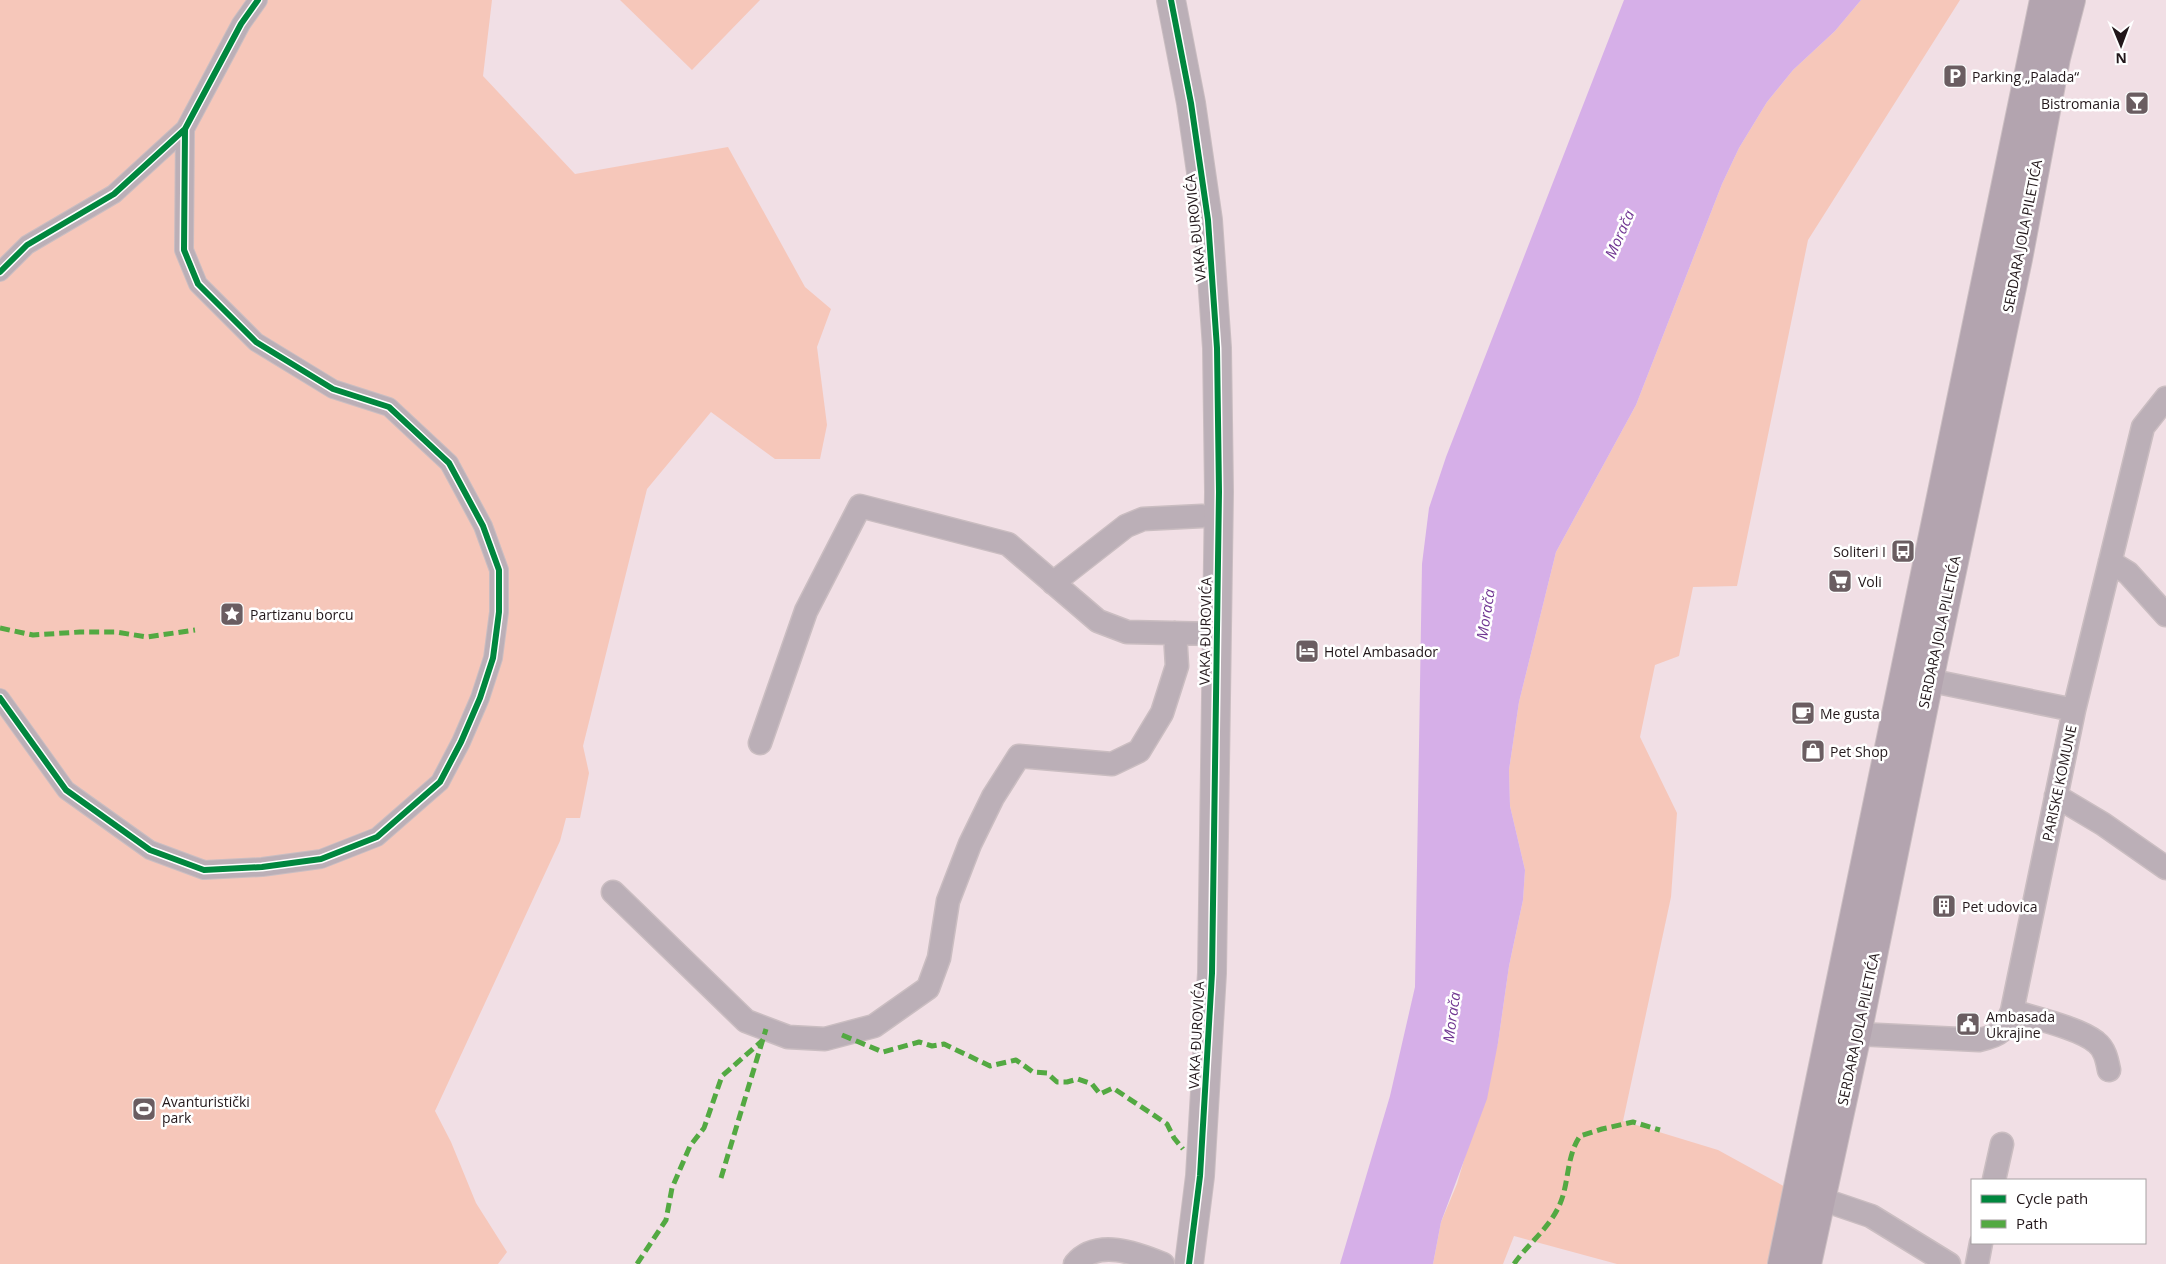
<svg xmlns="http://www.w3.org/2000/svg" width="2166" height="1264" font-family="'Open Sans',sans-serif">
<rect width="100%" height="100%" fill="#f1dfe5"/>
<path fill="#f6c7ba" d="M0,0H492L483,76L575,174L728,147L805,287L831,309L817,347L827,425L820,459H775L711,412L647,489L583,746L589,773L580,818H566L560,841L435,1111L451,1142L476,1203L507,1252L498,1264H0Z
M620,0H760L692,70Z
M1861,0H1960L1808,240L1737,586L1693,587L1679,656L1655,665L1640,737L1677,813L1671,897L1623,1121L1718,1150L1800,1195L1783,1264H1617L1514,1236L1503,1264H1433L1441,1222L1457,1184L1498,1043L1509,966L1523,900L1525,870L1510,806L1509,770L1519,702L1556,552L1636,405L1722,184L1739,148L1767,102L1793,70L1835,31Z"/>
<path fill="#d6afe8" d="M1624,0H1861L1835,31L1793,70L1767,102L1739,148L1722,184L1636,405L1556,552L1519,702L1509,770L1510,806L1525,870L1523,900L1509,966L1498,1043L1487,1099L1441,1222L1433,1264H1340L1390,1096L1415,987L1422,564L1429,508L1446,457Z"/>
<g fill="none" stroke-linecap="round" stroke-linejoin="round">
<g stroke="#cabdc1" stroke-width="20">
<path id="pedestrian" d="M0,272L27,245L114,194L185,129L241,24L258,0
M0,698L66,790L150,850L204,870L262,867L321,859L377,837L440,782L461,742L480,698L493,658L499,612V570L483,526L449,463L389,407L333,389L256,342L198,284L184,250L185,129"/>
</g>
<g stroke="#cabdc1" stroke-width="25">
<path id="minor" d="M2110,562L2128,573L2166,615
M1053,583L1126,526L1143,519L1202,516
M1913,677L2074,710
M760,743L806,611L860,506L1008,544L1098,621L1127,632L1217,634
M2056,796L2103,824L2166,868
M613,892L746,1021L788,1037L825,1039L874,1026L928,988L939,958L948,901L970,844L993,797L1019,756L1112,764L1139,751L1162,713L1177,666L1175,633
M2012,1011C2034,1018 2079,1028 2096,1042C2105,1049 2107,1060 2109,1070
M1857,1034L1979,1040C2002,1035 2003,1032 2012,1011L2074,710L2143,427L2166,398
M1994,1180L2002,1144
M1804,1195L1821,1199L1871,1216L1949,1264
M1075,1264C1097,1238 1136,1253 1163,1264
M1977,1264L1981,1243"/>
</g>
<g stroke="#cabdc1" stroke-width="30">
<path id="tertiary" d="M1171,0L1191,103L1208,220L1217,348L1219,492L1212,973L1200,1176L1189,1264"/>
</g>
<g stroke="#cabdc1" stroke-width="30">
<path id="secondary" d="M1782,1264L2044,0
M1807,1264L1857,1034L1934,656L2018,259L2056,58L2071,0"/>
</g>
<use href="#pedestrian" stroke="#bbafb7" stroke-width="18"/>
<use href="#minor" stroke="#bbafb7" stroke-width="22"/>
<use href="#tertiary" stroke="#bbafb7" stroke-width="28"/>
<use href="#secondary" stroke="#b3a4af" stroke-width="28"/>
<path stroke="#53a942" stroke-width="5" stroke-dasharray="10 5" stroke-linecap="butt" d="M0,628L33,635L80,632H116L147,637L195,630
M842,1035L883,1052L919,1042L932,1046L944,1044L990,1066L1016,1060L1033,1072L1047,1073L1057,1082H1067L1078,1079L1092,1084L1100,1094L1113,1088L1167,1124L1174,1138L1183,1149
M721,1178L766,1029
M637,1264L666,1220L672,1188L690,1146L704,1128L722,1076L763,1040
M1514,1264C1527,1245 1546,1231 1557,1210C1570,1187 1565,1158 1580,1136L1602,1129L1633,1122L1660,1130"/>
<g stroke="#fff" stroke-width="9">
<path id="cycleway" d="M1171,0L1191,103L1208,220L1217,348L1219,492L1212,973L1200,1176L1189,1264
M0,272L27,245L114,194L185,129L241,24L258,0
M0,698L66,790L150,850L204,870L262,867L321,859L377,837L440,782L461,742L480,698L493,658L499,612V570L483,526L449,463L389,407L333,389L256,342L198,284L184,250L185,129"/>
</g>
<use href="#cycleway" stroke="#00873e" stroke-width="6"/>
</g>
<defs>
<g id="parking-square" transform="scale(1.25)"><rect x="-9" y="-9" width="18" height="18" rx="4" fill="#6a5d61" stroke="#fff"/><path d="M-3.5-5.5H1a3.5 3.5 0 0 1 0 7H-1V5.5H-3.5ZM-1-3.4V-.6H.8a1.4 1.4 0 0 0 0-2.8Z" fill="#fff"/></g>
<g id="bar-square" transform="scale(1.25)"><rect x="-9" y="-9" width="18" height="18" rx="4" fill="#6a5d61" stroke="#fff"/><path d="M-6-5H6L.8 .8V4.5H3.5V6h-7V4.5H-.8V.8Z" fill="#fff"/></g>
<g id="bus-square" transform="scale(1.25)"><rect x="-9" y="-9" width="18" height="18" rx="4" fill="#6a5d61" stroke="#fff"/><path d="M-5-6H5V4H4V6H2V4H-2V6H-4V4H-5ZM-3.5-4V0h7V-4ZM-3.5 1.2v1.5H-2V1.2ZM2 1.2v1.5H3.5V1.2Z" fill="#fff"/></g>
<g id="supermarket-square" transform="scale(1.25)"><rect x="-9" y="-9" width="18" height="18" rx="4" fill="#6a5d61" stroke="#fff"/><path d="M-6-5.5h2.5l.6 2H6L4.5 2H-2.5L-4.4-4H-6ZM-1.5 3.2a1.3 1.3 0 1 0 .1 0ZM3 3.2a1.3 1.3 0 1 0 .1 0Z" fill="#fff"/></g>
<g id="sight-square" transform="scale(1.25)"><rect x="-9" y="-9" width="18" height="18" rx="4" fill="#6a5d61" stroke="#fff"/><path d="M0-6L1.8-2.2L6-1.7L2.9 1.2L3.7 5.4L0 3.3L-3.7 5.4L-2.9 1.2L-6-1.7L-1.8-2.2Z" fill="#fff"/></g>
<g id="hotel-square" transform="scale(1.25)"><rect x="-9" y="-9" width="18" height="18" rx="4" fill="#6a5d61" stroke="#fff"/><path d="M-6-4.5h1.5V1H6V5H4.5V3h-9V5H-6ZM-4 0a1.8 1.8 0 1 1 3.6 0ZM.5 0V-2.5h3Q6-2.5 6 0Z" fill="#fff"/></g>
<g id="cafe-square" transform="scale(1.25)"><rect x="-9" y="-9" width="18" height="18" rx="4" fill="#6a5d61" stroke="#fff"/><path d="M-5.5-4.5H6V0H3Q3 3.5 0 3.5H-2.5Q-5.5 3.5-5.5 0ZM3-3.2v2h1.7v-2ZM-6 4.5H4V6H-6Z" fill="#fff"/></g>
<g id="shop-square" transform="scale(1.25)"><rect x="-9" y="-9" width="18" height="18" rx="4" fill="#6a5d61" stroke="#fff"/><path d="M-5-2.5h2.3a2.7 3.5 0 0 1 5.4 0H5L5.5 6h-11ZM-1.5-2.5h3a1.5 2.3 0 0 0-3 0Z" fill="#fff"/></g>
<g id="building-square" transform="scale(1.25)"><rect x="-9" y="-9" width="18" height="18" rx="4" fill="#6a5d61" stroke="#fff"/><path d="M-4-6H4V6H1V3H-1V6H-4ZM-2.5-4.3h1.7v1.8h-1.7ZM.8-4.3h1.7v1.8H.8ZM-2.5-1h1.7V.8h-1.7ZM.8-1h1.7V.8H.8Z" fill="#fff"/></g>
<g id="civic-square" transform="scale(1.25)"><rect x="-9" y="-9" width="18" height="18" rx="4" fill="#6a5d61" stroke="#fff"/><path d="M-.6-6.5H3V-4.5H.6V-3L4-1V1h2V6H-6V1h2V-1L-.6-3ZM-1.2 2.5V6h2.4V2.5Z" fill="#fff"/></g>
<g id="stadium-square" transform="scale(1.25)"><rect x="-9" y="-9" width="18" height="18" rx="4" fill="#6a5d61" stroke="#fff"/><path d="M0-5a6.5 5 0 1 0 0 10a6.5 5 0 1 0 0-10ZM-3.5-1.8h7v3.6h-7Z" fill="#fff"/></g>
</defs>
<g fill-rule="evenodd">
<use href="#parking-square" x="1955" y="76"/>
<use href="#bar-square" x="2137" y="103"/>
<use href="#bus-square" x="1903" y="551"/>
<use href="#supermarket-square" x="1840" y="581"/>
<use href="#sight-square" x="232" y="614"/>
<use href="#hotel-square" x="1307" y="651"/>
<use href="#cafe-square" x="1803" y="713"/>
<use href="#shop-square" x="1813" y="751"/>
<use href="#building-square" x="1944" y="906"/>
<use href="#civic-square" x="1968" y="1024"/>
<use href="#stadium-square" x="144" y="1109"/>
</g>
<g text-anchor="middle" dominant-baseline="central" stroke-width="5" stroke-linejoin="round" paint-order="stroke">
<g font-size="14" fill="#22171a" stroke="#fff" text-anchor="start">
<text x="1972" y="76">Parking „Palada“</text>
<text x="2120" y="103" text-anchor="end">Bistromania</text>
<text x="1886" y="551" text-anchor="end">Soliteri I</text>
<text x="1858" y="581">Voli</text>
<text x="250" y="614">Partizanu borcu</text>
<text x="1324" y="651">Hotel Ambasador</text>
<text x="1820" y="713">Me gusta</text>
<text x="1830" y="751">Pet Shop</text>
<text x="1962" y="906">Pet udovica</text>
<text x="1986" y="1016">Ambasada<tspan x="1986" dy="16">Ukrajine</tspan></text>
<text x="162" y="1101">Avanturistički<tspan x="162" dy="16">park</tspan></text>
</g>
<g font-size="14" fill="#22171a" stroke="#fff">
<text transform="translate(1195 228) rotate(-96)">VAKA ĐUROVIĆA</text>
<text transform="translate(2022 236) rotate(-79)">SERDARA JOLA PILETIĆA</text>
<text transform="translate(1205 631) rotate(-89)">VAKA ĐUROVIĆA</text>
<text transform="translate(1939 632) rotate(-78)">SERDARA JOLA PILETIĆA</text>
<text transform="translate(2059 783) rotate(-78)">PARISKE KOMUNE</text>
<text transform="translate(1858 1029) rotate(-78)">SERDARA JOLA PILETIĆA</text>
<text transform="translate(1196 1035) rotate(-87)">VAKA ĐUROVIĆA</text>
</g>
<g font-size="15" font-style="italic" fill="#703692" stroke="#fff">
<text transform="translate(1619 234) rotate(-66)">Morača</text>
<text transform="translate(1485 614) rotate(-81)">Morača</text>
<text transform="translate(1451 1017) rotate(-82)">Morača</text>
</g>
</g>
<rect x="1971" y="1179" width="175" height="65" fill="#ffffff" stroke="#a7a2a3"/>
<rect x="1981" y="1195" width="25" height="8" fill="#00873e" stroke="#a7a2a3"/>
<text x="2016" y="1204" font-size="15" fill="#22171a">Cycle path</text>
<rect x="1981" y="1220" width="25" height="8" fill="#53a942" stroke="#a7a2a3"/>
<text x="2016" y="1229" font-size="15" fill="#22171a">Path</text>
<g transform="translate(2121 45) rotate(179)" stroke="#ffffff" stroke-width="4" paint-order="stroke">
<path d="M0-4L9 19L0 12L-9 19Z" fill="#22171a"/>
<text y="-8" font-size="14" font-weight="bold" text-anchor="middle" fill="#22171a">N</text>
</g>
</svg>
